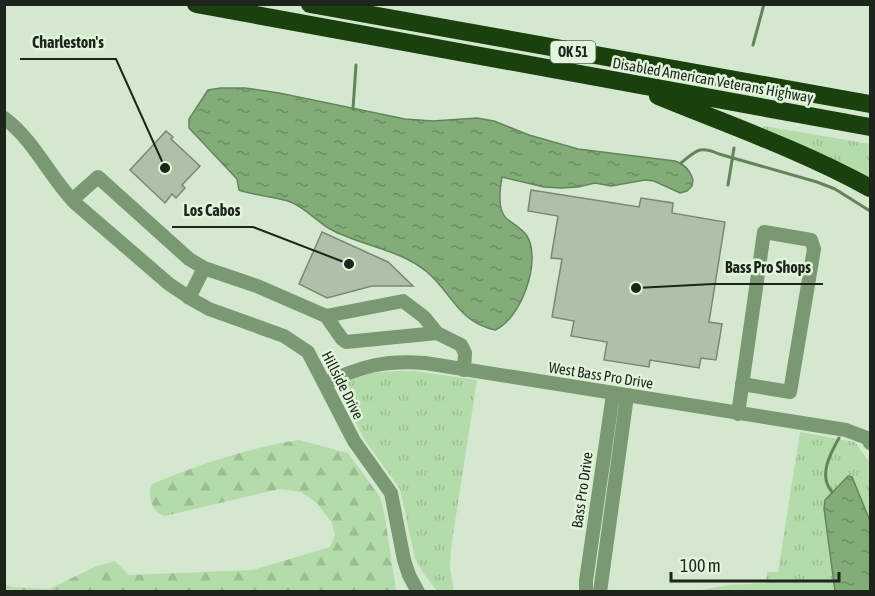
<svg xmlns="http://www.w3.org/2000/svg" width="875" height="596" font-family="'Asap Condensed',sans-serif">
<defs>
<pattern id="grass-tufts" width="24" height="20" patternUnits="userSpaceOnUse" patternTransform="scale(1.5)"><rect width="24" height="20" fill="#b4dcaa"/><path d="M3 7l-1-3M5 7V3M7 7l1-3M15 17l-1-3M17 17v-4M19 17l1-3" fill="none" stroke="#9abd92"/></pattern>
<pattern id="forest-firs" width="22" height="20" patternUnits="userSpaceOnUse" patternTransform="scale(1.5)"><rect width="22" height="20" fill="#b4dcaa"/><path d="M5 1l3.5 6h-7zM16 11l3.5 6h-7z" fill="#9abd92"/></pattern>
<pattern id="water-ripples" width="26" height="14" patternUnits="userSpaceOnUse" patternTransform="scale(1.5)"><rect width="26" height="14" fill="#83ad78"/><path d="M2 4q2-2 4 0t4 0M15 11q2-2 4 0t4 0" fill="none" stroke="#6b8d62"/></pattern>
</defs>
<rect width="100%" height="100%" fill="#d4e8cf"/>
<path fill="url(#grass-tufts)" d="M764,126L870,144V180L762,130Z
M415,371L477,380L451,548L450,569L454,591H437L423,573L415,558L400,489L364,439L342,395L346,383C363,370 394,371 415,371Z
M800,432L855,442L870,463V591L689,592L729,585L766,583L767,572H778Z"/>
<path fill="url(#forest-firs)" d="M299,440L348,453L380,497L385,518L396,590L393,591H5V584L11,587L49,589L97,566L115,561L129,575L253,570L330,547L335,535L332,523L317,503L301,492L279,489L165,516C152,514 147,495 152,484C200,464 248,448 299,440Z"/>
<path fill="url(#water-ripples)" stroke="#64845c" stroke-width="1.5" d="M221,88H245L279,93L405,119L433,121L477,118L494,121L529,135L578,149L675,161C685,164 690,170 693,180L692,186L687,191L680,193L654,181L645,180L611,186L595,183L578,187L561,188L544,187L502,177C500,188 497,209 506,218C513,224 522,228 527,236C542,261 521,319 495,330C458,322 452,293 427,272C400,249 361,246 330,229C316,221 304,206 288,201C272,196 256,196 239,190L237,179L189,128V119L208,90Z
M848,476L852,477L870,521V591H835L824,508L825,500Z"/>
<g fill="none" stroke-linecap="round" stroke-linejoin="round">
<path stroke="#64845c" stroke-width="3" d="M753,45L764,4
M353,109L356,65
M681,163C696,151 699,145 719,154L817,182L835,189L870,211
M728,185L734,148
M832,492C818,476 830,454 839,438"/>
</g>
<path fill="#adc0a8" stroke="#778973" stroke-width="1.5" d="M166,131L173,137L171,139L200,166L182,185L185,188L176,198L172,194L165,203L130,170Z
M531,190L639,207L641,198L673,203L672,213L725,222L709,322L722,324L716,360L701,358L699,368L650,360L649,367L604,360L607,342L571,336L574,321L552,317L562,259L551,258L558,216L528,211Z
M322,232L388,262L413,286H372L327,298L299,284Z"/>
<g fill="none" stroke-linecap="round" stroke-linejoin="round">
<path stroke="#7a9972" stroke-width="14" d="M4,118C34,140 49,176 75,203L169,284L193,300L209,309L284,336L308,352L354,441L391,493L404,560L409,575L418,592
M72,200L98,177L189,259L204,268
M189,298L204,268L257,286L326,316L403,301L424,317L437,333L461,345L465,353L464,370
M326,316L342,339L346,342L437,333
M325,383C362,366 384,360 425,363L846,430L867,438L870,443
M738,414L764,232L811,240L814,249L790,392L742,384
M586,592V581L613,394
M600,592L627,396"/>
<path stroke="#19400d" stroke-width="18" d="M196,4L870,127
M310,4L870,104
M658,96C729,125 803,151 870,188"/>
</g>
<g text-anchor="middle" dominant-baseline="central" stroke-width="5" stroke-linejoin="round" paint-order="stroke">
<rect fill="#e1f5dc" stroke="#586355" stroke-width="1.5" x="550.5" y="41" width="45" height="22" rx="4.5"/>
<g font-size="14" font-weight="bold" fill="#1d241b">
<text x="573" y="52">OK 51</text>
</g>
<g font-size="15" fill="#1d241b" stroke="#e1f5dc">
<text transform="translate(713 80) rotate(10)">Disabled American Veterans Highway</text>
<text transform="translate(601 375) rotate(9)">West Bass Pro Drive</text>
<text transform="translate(343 385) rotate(63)">Hillside Drive</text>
<text transform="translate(582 490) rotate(-82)">Bass Pro Drive</text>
</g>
</g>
<path fill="none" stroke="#1d241b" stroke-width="2" d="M165 168L116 59H20M349 264L253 227H172M636 288L713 284H823"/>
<g fill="#1d241b" stroke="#e1f5dc" stroke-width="2">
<circle cx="165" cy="168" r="6"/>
<circle cx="349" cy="264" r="6"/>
<circle cx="636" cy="288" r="6"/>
</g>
<g font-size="16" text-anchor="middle" font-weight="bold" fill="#1d241b" stroke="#e1f5dc" stroke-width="5" stroke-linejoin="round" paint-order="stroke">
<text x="68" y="48">Charleston's</text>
<text x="212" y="216">Los Cabos</text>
<text x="768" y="273">Bass Pro Shops</text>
</g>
<rect width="875" height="596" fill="none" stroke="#1d241b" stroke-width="12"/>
<path d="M671 572v9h168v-9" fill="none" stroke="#1d241b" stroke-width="3"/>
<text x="680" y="572" font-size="18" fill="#1d241b" stroke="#e1f5dc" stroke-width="4.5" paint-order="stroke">100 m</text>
</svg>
